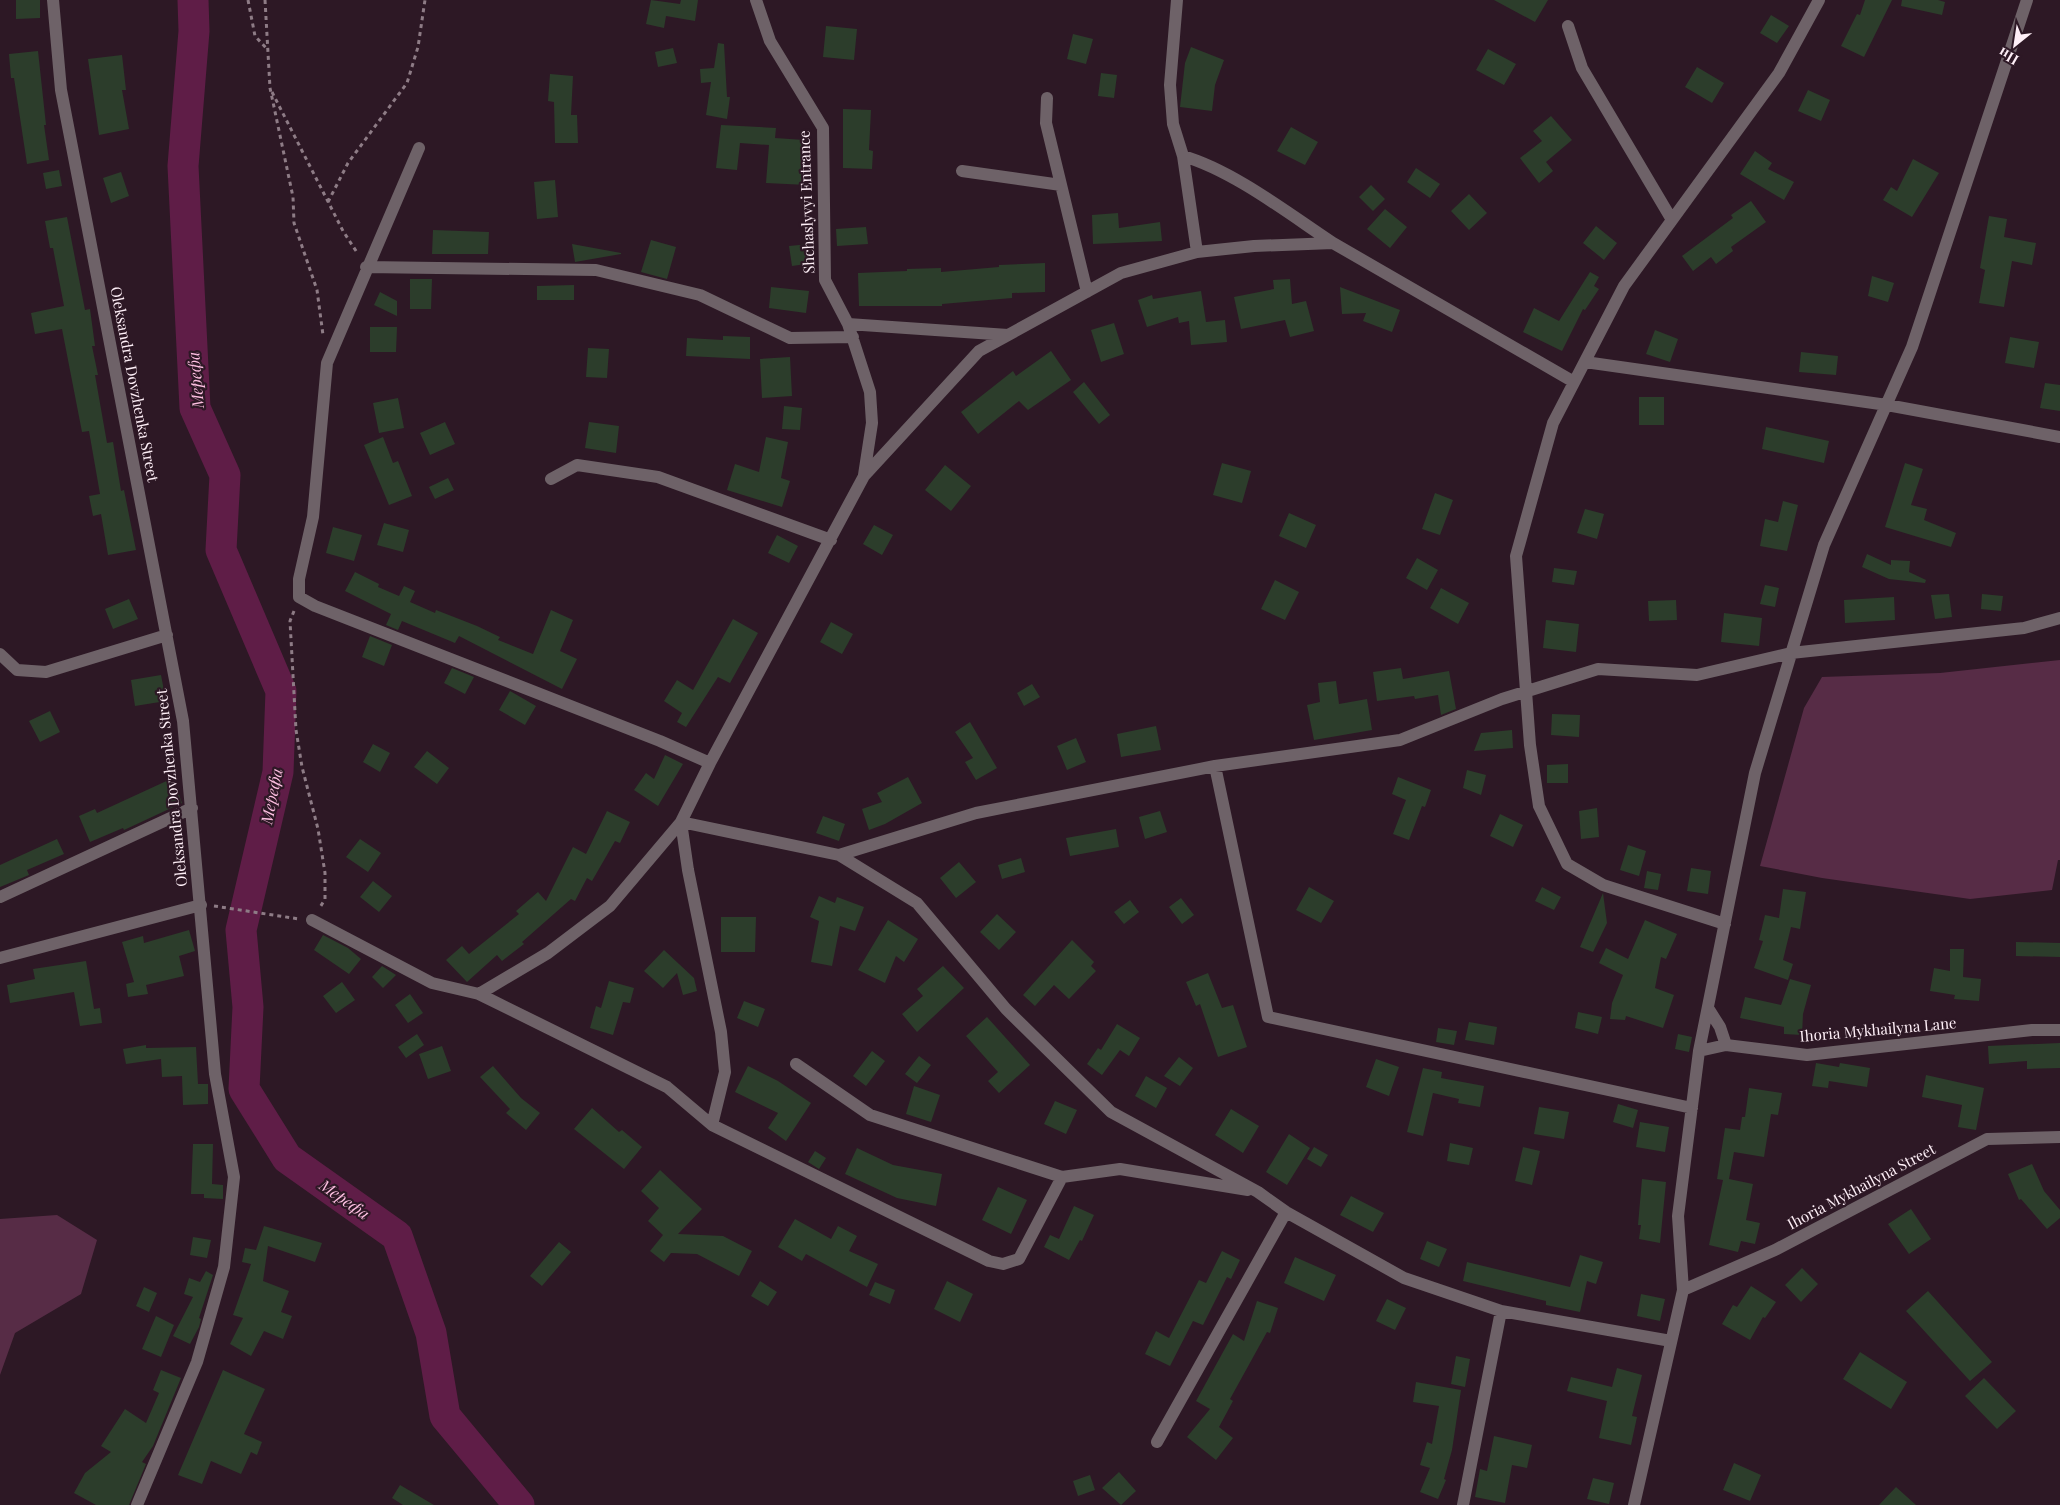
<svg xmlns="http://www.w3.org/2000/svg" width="2060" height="1505" font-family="'Playfair Display',serif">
<rect width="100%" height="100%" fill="#2d1825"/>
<path fill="#572c46" d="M2060,660V860H2058L2052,890L1970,899L1822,878L1760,866L1804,708L1822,677L1940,673Z
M57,1215L97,1240L81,1294L15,1333L0,1375V1219Z"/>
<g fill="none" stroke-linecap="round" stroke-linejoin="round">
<path stroke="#5f1d47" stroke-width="31" d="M193,0L194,31L183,166L195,408L225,475L221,550L281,691L278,772L241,930L248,1007L244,1089L287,1158L397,1236L431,1333L445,1416L519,1505"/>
</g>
<path fill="#2c3d2b" d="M16,0H40V18L16,19Z
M651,0L680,4L681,0H698L695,21L666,16L664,28L646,24Z
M1494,0H1548L1535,22Z
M1865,0H1892L1864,57L1841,46L1857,14L1860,15Z
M1902,0H1938L1945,2L1942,15L1901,6Z
M1771,15L1789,26L1777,43L1760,33Z
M826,26L857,29L854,60L823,57Z
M1073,34L1093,39L1086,64L1067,59Z
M718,43L724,44L727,97H730L727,119L706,115L711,82L701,83L700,69L714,68Z
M1191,47L1224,60L1215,85L1212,111L1180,107L1185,63Z
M673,48L677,63L658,67L655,52Z
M1488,49L1516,64L1504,85L1476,70Z
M38,51L46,125H44L49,160L27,164L14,78H11L9,54Z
M122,55L126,90H122L129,129L99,135L88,59Z
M1697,67L1724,83L1712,103L1685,87Z
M1101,73L1117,75L1114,98L1098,96Z
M550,74L573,76L571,115H577L578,143H555L554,102L548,101Z
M1808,90L1830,100L1821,121L1798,111Z
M843,109L871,110L869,150L873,151L872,169L843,168Z
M1551,116L1572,140L1546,162L1553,171L1539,183L1520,158L1542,141L1533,131Z
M721,125L776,128L775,138L804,140L802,164L808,165L807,185L766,183L769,145L740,143L737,170L716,168Z
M1291,127L1318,142L1305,165L1277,151Z
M1755,151L1772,163L1768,169L1794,182L1784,200L1740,174Z
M1913,159L1939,173L1912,217L1883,200L1891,187L1897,191Z
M1416,168L1440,184L1430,198L1407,182Z
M59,170L62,186L46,189L43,173Z
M121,172L129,196L111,203L103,178Z
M555,180L558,217L537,219L534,182Z
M1371,185L1385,199L1373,211L1359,197Z
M1469,194L1487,213L1469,230L1451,211Z
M1751,201L1766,222L1731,247L1733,251L1716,264L1711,257L1693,271L1682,256L1733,218L1731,215Z
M1385,209L1407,227L1390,248L1367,229Z
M1118,213L1119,228L1160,222L1162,241L1093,244L1092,215Z
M1989,216L2007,219L2004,237L2036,243L2032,265L2012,261L2004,307L1979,303L1985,270L1980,268Z
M67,217L85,310L90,309L95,346H92L98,375H95L107,443L113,442L121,491L124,490L136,550L108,555L101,514L93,516L89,496L100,494L89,431L82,432L62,329L35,334L31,313L64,306L53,248H50L45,221Z
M1596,226L1617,243L1604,260L1583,243Z
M866,227L868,244L837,246L836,229Z
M433,230L489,232L488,254H432Z
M651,240L676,247L667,279L641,272Z
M572,244L621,253V254L575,262Z
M810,244L813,263L792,266L789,246Z
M1045,263V292L1012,293V298L942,304V306H859L858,273L907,271V269L941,268V272L999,267V265Z
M1590,272L1599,277L1594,286L1599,289L1585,310L1583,309L1562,351L1523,332L1534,308L1559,321Z
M1872,276L1894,283L1888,302L1868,296Z
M410,279H432L431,309H410Z
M1290,279L1292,304L1306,301L1314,331L1290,337L1285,320L1241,329L1234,297L1274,289L1273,280Z
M574,285V300H537V286Z
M771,287L809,291L806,313L769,308Z
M1340,287L1400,310L1392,332L1363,321L1366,313L1342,314Z
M1201,291L1206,322L1225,320L1227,342L1191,345L1189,321L1179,323L1178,317L1147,327L1138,300L1152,295L1153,299Z
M380,292L397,301V316L374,305Z
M1114,323L1124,354L1101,362L1091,330Z
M370,327H397L396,352H370Z
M1655,330L1678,339L1670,362L1646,354Z
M723,336L750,337V359L686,356L687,338L723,340Z
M2010,337L2039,342L2034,368L2005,363Z
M588,348L609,349L607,378L586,377Z
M1051,351L1071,380L1028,410L1019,401L978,434L961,412L1013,371L1016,376Z
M1801,352L1838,356L1836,375L1799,372Z
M790,357L792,396L762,398L760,359Z
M1084,382L1110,415L1099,424L1073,392Z
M2045,383L2060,385V411L2040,408Z
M1639,397H1664V425H1639Z
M398,398L404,428L379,433L373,403Z
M784,406L802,408L800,430L782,429Z
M445,422L455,444L430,455L420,433Z
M589,422L619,426L616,453L585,448Z
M1766,427L1829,441L1824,463L1762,449Z
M383,437L393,463L398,461L412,496L389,505L364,445Z
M766,437L788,442L781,478L790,481L782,507L727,490L735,464L759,472Z
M1222,463L1251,471L1242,503L1213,495Z
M1905,463L1923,469L1911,505L1927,509L1924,520L1956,533L1951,547L1885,527Z
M945,465L971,486L951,511L925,490Z
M448,478L454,490L435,499L429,487Z
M1435,493L1453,500L1440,535L1422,529Z
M1783,501L1798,505L1787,551L1760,546L1765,519L1778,522Z
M1585,509L1604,514L1597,539L1577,533Z
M1289,513L1316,525L1306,548L1279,536Z
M384,523L409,530L403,552L377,545Z
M874,525L893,535L882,555L863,544Z
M333,527L362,535L354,561L326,553Z
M777,535L798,546L789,563L768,553Z
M1867,554L1891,565V560L1910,561L1909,572L1926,580L1925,583L1889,579L1862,567Z
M1417,558L1438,570L1427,590L1406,578Z
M1554,568L1577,571L1574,585L1552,582Z
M355,572L379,584L378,587L399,596L404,586L415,591L410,602L435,613L436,610L477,626L500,637L498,640L533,654L551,610L573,620L560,651L577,659L562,689L459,636L455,643L402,621L398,630L386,625L391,614L345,591Z
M1275,580L1299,592L1285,620L1261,609Z
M1765,585L1779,588L1775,607L1760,604Z
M1441,588L1469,603L1458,624L1430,608Z
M1949,594L1952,617L1935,619L1931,595Z
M1982,594L2003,596L2001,611L1981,609Z
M1894,597L1895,620L1845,623L1844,600Z
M129,599L138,619L113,629L105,609Z
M1676,600L1677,620L1649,621L1648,601Z
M1724,613L1762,618L1759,646L1721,642Z
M733,619L758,633L730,683L718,677L686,727L677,722L682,713L664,701L677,680L693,690Z
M1546,620L1579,624L1576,652L1543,648Z
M831,622L853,634L842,654L820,642Z
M370,636L392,645L384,666L362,657Z
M452,668L474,677L465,694L444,683Z
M1401,668L1403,679L1449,671L1456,709L1441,715L1438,695L1415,699L1414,696L1377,701L1373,672Z
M161,675L166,701L135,706L131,680Z
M1336,681L1339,704L1367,699L1372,730L1314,740L1307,705L1320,702L1318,683Z
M1032,684L1040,697L1024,706L1017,693Z
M510,691L536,706L525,725L499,710Z
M50,711L60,732L40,742L29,721Z
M1552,714L1580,715L1579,737L1551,735Z
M970,722L997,768L976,780L965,762L973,758L955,732Z
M1156,726L1161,750L1121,757L1117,734Z
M1512,730L1513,748L1474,751L1481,733Z
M1076,738L1086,762L1067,770L1057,746Z
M373,744L390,753L380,772L363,762Z
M427,751L449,768L437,784L414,767Z
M665,755L683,764L658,806L634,790L646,773L654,779Z
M1568,764V783H1547V765Z
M1467,770L1486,775L1481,795L1463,788Z
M908,777L922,803L885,824L869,830L862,809L882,802L877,793Z
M1398,777L1431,790L1425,807L1422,806L1409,840L1393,834L1406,800L1392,794Z
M173,778L182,803L124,830L123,828L90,842L79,816L95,809L97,813Z
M1597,808L1599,837L1581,839L1579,811Z
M607,811L630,822L620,843L615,841L592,881L587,878L575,901L571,899L522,942L524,944L502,961L497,955L467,982L446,960L462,946L469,954L519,914L516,911L538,892L546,901L573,847L586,854Z
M1160,811L1167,832L1145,839L1139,817Z
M1500,814L1523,825L1513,847L1490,836Z
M823,816L845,824L839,841L816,833Z
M1116,829L1119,847L1070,856L1066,838Z
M57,839L64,854L27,870L29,875L0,887V865Z
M360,839L381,853L368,872L346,857Z
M1628,845L1646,851L1639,876L1620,870Z
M1021,858L1025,872L1002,879L998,865Z
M959,862L976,882L956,898L940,878Z
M1691,868L1711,871L1708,894L1687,891Z
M1647,871L1661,874L1658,890L1644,888Z
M373,881L392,896L379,912L360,897Z
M1309,887L1334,901L1321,923L1296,910Z
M1542,887L1561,897L1554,910L1535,901Z
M1783,889L1806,892L1800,929L1791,927L1783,960L1793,964L1788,980L1754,968L1763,941L1759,940L1765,915L1779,918Z
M1603,893L1607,923L1593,952L1580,947Z
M819,896L835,903L837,897L864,907L855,931L840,926L832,966L811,962L819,921L810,917Z
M1181,898L1194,915L1182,924L1169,907Z
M1130,900L1139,912L1124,924L1114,912Z
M997,914L1016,932L999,950L980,932Z
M721,917H756L755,952H721Z
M888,920L918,939L904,962L896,956L885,983L858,970Z
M1645,920L1677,934L1666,959L1661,957L1655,988L1674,995L1663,1028L1626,1016L1625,1020L1610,1019L1612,1003L1623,975L1599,963L1606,948L1628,959Z
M189,930L195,951L179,956L184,976L146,985L148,994L128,997L126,984L134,982L122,942L143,936L144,943Z
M323,935L348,948L361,959L349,974L314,950Z
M1072,940L1094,962L1091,966L1096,971L1069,999L1054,985L1035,1006L1023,995Z
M2016,942L2060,943V957L2016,956Z
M1950,949H1964L1963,977L1981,979L1979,1001L1954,999L1955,995L1930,991L1934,968L1950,971Z
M664,950L694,978L697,991L683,995L677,973L663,988L644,971Z
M86,961L94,1009L100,1008L102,1023L80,1026L74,992L10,1003L7,985L35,979L33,969Z
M382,966L396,975L383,988L372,977Z
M943,966L964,988L917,1032L902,1014L923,996L917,989Z
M1208,973L1222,1008L1233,1005L1247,1047L1218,1057L1200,1004L1196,1006L1186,982Z
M1790,979L1811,985L1803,1014L1802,1035L1784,1034V1027L1740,1018L1745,997L1781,1005Z
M609,981L634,988L630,1003L623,1002L613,1035L590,1028L596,1006L601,1008Z
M342,982L355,1000L336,1013L323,996Z
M410,994L423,1013L408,1023L395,1005Z
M744,1001L765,1009L758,1027L737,1018Z
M1578,1012L1602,1017L1598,1034L1575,1028Z
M987,1017L1030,1065L999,1093L988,1081L998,1072L966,1036Z
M1469,1022L1497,1027L1494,1045L1465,1040Z
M1117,1024L1140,1038L1129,1056L1120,1050L1102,1075L1087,1064L1098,1048L1101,1050Z
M1438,1028L1457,1031L1454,1045L1436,1042Z
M417,1034L424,1045L406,1058L398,1047Z
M1678,1034L1692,1037L1689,1052L1675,1049Z
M2060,1043V1068L2027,1069V1061L1989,1064L1988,1046Z
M146,1045V1048L196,1047L198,1084H208V1104L183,1105L182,1076L162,1077L161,1059L126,1064L123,1049Z
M442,1046L451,1071L428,1079L419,1054Z
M872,1051L885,1061L866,1086L853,1076Z
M919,1056L931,1065L917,1083L905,1074Z
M1179,1057L1193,1068L1180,1086L1164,1076Z
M1376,1059L1399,1067L1389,1096L1366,1087Z
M1816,1063L1839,1067L1840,1063L1870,1068L1867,1087L1829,1081L1828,1088L1812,1086Z
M493,1066L521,1098L540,1113L526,1130L506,1113L510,1109L480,1077Z
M748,1066L778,1081L811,1103L786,1141L768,1128L778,1113L735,1092Z
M1423,1068L1442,1072L1441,1078L1484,1086L1480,1107L1458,1103L1459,1099L1433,1093L1423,1136L1407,1132Z
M1926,1075L1984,1088L1976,1130L1958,1127L1962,1105L1922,1097Z
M1146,1076L1167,1088L1156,1108L1135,1096Z
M914,1086L940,1095L931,1122L906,1114Z
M1749,1088L1782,1093L1778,1115L1771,1114L1764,1157L1734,1152L1729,1179L1753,1184L1746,1220L1760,1223L1755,1244L1741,1241L1738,1252L1709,1245L1723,1180L1717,1179L1725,1128L1740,1130L1742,1117H1745Z
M1055,1101L1077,1110L1066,1134L1044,1124Z
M1618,1104L1638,1110L1633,1128L1613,1122Z
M1539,1107L1569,1112L1564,1139L1534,1134Z
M592,1108L619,1132L622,1130L642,1147L624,1169L574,1129Z
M1231,1109L1259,1126L1243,1153L1215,1135Z
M1640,1122L1669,1127L1665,1152L1636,1147Z
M1289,1134L1310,1148L1287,1185L1266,1172Z
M1450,1143L1473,1148L1469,1165L1447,1161Z
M193,1144H213L212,1184L223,1185V1199L204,1198V1194H191Z
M1314,1147L1328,1155L1321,1167L1307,1159Z
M1523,1147L1540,1151L1532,1185L1515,1181Z
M857,1148L893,1165L942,1174L936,1206L897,1198L845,1174Z
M815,1151L826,1158L819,1169L808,1162Z
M2032,1164L2044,1191L2060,1210V1218L2047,1229L2021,1199L2019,1200L2008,1174Z
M660,1170L702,1209L678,1234L723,1236L752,1251L739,1276L697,1254L671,1253L664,1262L650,1251L663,1235L648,1221L659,1208L641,1191Z
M1642,1179L1666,1182L1660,1243L1639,1239L1641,1225H1638Z
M998,1187L1027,1200L1011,1234L982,1220Z
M1351,1196L1384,1213L1373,1232L1340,1215Z
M1074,1206L1094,1215L1082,1241L1080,1240L1069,1260L1044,1247L1050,1235L1059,1239Z
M1911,1209L1931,1239L1909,1254L1888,1224Z
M795,1219L831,1239L838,1226L857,1236L849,1251L878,1264L867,1287L806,1254L802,1261L778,1247Z
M264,1226L322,1243L315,1262L268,1246L263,1281L289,1291L281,1312L292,1316L283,1339L264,1331L251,1356L230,1344L243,1318L233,1315L251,1264L242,1262L245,1248L256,1250Z
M193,1237L211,1240L207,1258L190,1255Z
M1427,1241L1447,1249L1439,1267L1420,1259Z
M559,1242L571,1252L542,1286L530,1276Z
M1222,1251L1240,1260L1231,1279L1227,1277L1203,1325L1193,1321L1170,1366L1145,1354L1156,1331L1169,1338L1199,1280L1206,1283Z
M1580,1255L1603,1262L1596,1284L1587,1281L1580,1312L1546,1305V1301L1463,1281L1467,1262L1570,1287Z
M1295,1257L1336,1275L1324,1301L1284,1283Z
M1802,1268L1818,1284L1801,1302L1785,1285Z
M206,1271L213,1275L199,1318L201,1319L199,1327L190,1344L173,1336L193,1297L184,1294L189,1278L200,1282Z
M760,1281L777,1292L768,1306L751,1296Z
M947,1281L973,1294L960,1322L934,1309Z
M875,1282L895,1290L890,1304L869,1295Z
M1751,1286L1776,1302L1765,1318L1763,1317L1750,1340L1722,1324L1733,1305L1737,1307Z
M144,1287L157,1293L149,1312L136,1306Z
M1928,1291L1992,1362L1970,1381L1906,1311Z
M1641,1294L1665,1299L1660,1321L1637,1316Z
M1387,1299L1406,1308L1395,1330L1376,1321Z
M1257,1301L1278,1308L1270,1333L1267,1332L1230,1399L1233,1401L1219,1427L1233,1438L1216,1460L1187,1437L1210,1409L1196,1401L1233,1334L1244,1341Z
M156,1316L174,1325L161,1357L142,1349Z
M1860,1352L1907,1382L1891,1409L1843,1379Z
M1456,1356L1470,1359L1465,1387L1451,1384Z
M1617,1368L1642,1375L1632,1416L1637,1417L1631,1445L1599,1438L1607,1401L1567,1391L1571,1377L1612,1387Z
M161,1370L181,1378L153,1446L142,1462L146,1464L129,1505H96L74,1493L85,1473L111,1452L101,1446L125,1409L146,1423L159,1393L153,1390Z
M223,1370L265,1389L244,1434L262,1442L257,1455L251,1452L241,1474L211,1461L202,1484L178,1475Z
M1984,1378L2016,1411L1997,1429L1965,1396Z
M1416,1382L1461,1390L1452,1450L1444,1479L1446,1480L1438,1499L1420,1492L1430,1468L1420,1465L1427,1442L1432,1444L1439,1406L1413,1402Z
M1494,1436L1532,1445L1527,1468L1512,1465L1505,1503L1475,1497L1480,1469L1487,1471Z
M1734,1463L1761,1475L1750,1501L1723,1490Z
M1119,1472L1136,1491L1121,1505L1102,1488Z
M1090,1475L1095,1490L1078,1496L1073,1481Z
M1593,1478L1614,1483L1609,1504L1587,1499Z
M400,1485L434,1505H403L392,1498Z
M1896,1487L1916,1505H1879Z"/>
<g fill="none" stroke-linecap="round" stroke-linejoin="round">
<path stroke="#8e7c86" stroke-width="3" stroke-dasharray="4 4" stroke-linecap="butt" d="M248,0L255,36L267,49
M265,0L270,88L293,197L294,223L317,290L323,335
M272,92L343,231L358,254
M328,202L348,163L407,83L418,47L425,0
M294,611L290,621L296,730L302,767L318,829L325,873V899L319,909
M214,906L299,919"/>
<path stroke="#6e6268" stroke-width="12" d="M53,0L61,90L183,721L215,1074L234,1177L224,1267L197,1362L137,1505
M756,0L770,41L823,128L825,280L848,324L870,392L872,423L864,475
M1177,0L1170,85L1173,124L1183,156L1197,252
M1568,26L1582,68L1672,220
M1047,98L1046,123L1087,292
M419,148L327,363L313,517L299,579V597L315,606L660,741L710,763
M1183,156C1234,171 1289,214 1333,243
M962,171L1061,185
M366,267L596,270L700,295L790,338L853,337
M848,324L1008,335
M1585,362L1887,405L2060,437
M551,479L577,465L658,477L831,540
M0,654L17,670L46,672L167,635
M1215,766L1268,1017L1692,1108
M839,855L976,813L1215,766L1400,740L1502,699L1598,669L1697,675L1791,653L2024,628L2060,618
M0,897L192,808
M312,920L432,983L479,994L548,953L610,906L681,822L710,763L864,476L979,351L1121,273L1197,252L1254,246L1333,243L1574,382
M1725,924L1603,885L1567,864L1539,806L1530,745L1516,556L1553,423L1624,286L1779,73L1819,0
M0,958L201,905
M479,994L667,1087L712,1125L989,1261L1003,1264L1019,1259L1062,1177
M1708,1008L1720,1027L1726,1045
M1699,1051L1726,1045L1807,1055L2032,1030H2060
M796,1064L870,1115L1062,1177L1120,1169L1248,1190
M712,1125L725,1072L721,1032L688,870L681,822L839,855L917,903L1006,1009L1111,1112L1258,1192L1286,1212L1404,1278L1501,1311L1671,1341
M1683,1290L1775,1250L1987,1139L2060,1137
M1157,1442L1286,1212
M1463,1505L1501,1311
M1634,1505L1683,1290L1678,1216L1699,1051L1755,773L1824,545L1912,347L2027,0"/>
</g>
<g text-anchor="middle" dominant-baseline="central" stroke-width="4.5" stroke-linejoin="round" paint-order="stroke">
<g font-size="15" fill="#feeff7" stroke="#2d1825">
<text transform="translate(806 202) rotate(-92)">Shchaslyvyi Entrance</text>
<text transform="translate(135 384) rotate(79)">Oleksandra Dovzhenka Street</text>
<text transform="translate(171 788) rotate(-96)">Oleksandra Dovzhenka Street</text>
<text transform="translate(1878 1029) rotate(-5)">Ihoria Mykhailyna Lane</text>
<text transform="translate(1861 1186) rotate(-28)">Ihoria Mykhailyna Street</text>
</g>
<g font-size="16" font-style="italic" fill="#fdbfe1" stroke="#2d1825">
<text transform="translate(195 380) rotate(-95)">Мерефа</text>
<text transform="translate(271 796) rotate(-79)">Мерефа</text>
<text transform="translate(345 1199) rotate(35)">Мерефа</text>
</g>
</g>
<g transform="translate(2015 45) rotate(210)" stroke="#2d1825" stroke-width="4" paint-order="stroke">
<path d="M0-4L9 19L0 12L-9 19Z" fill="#feeff7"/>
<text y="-8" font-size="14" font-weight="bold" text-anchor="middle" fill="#feeff7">Пн</text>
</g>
</svg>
